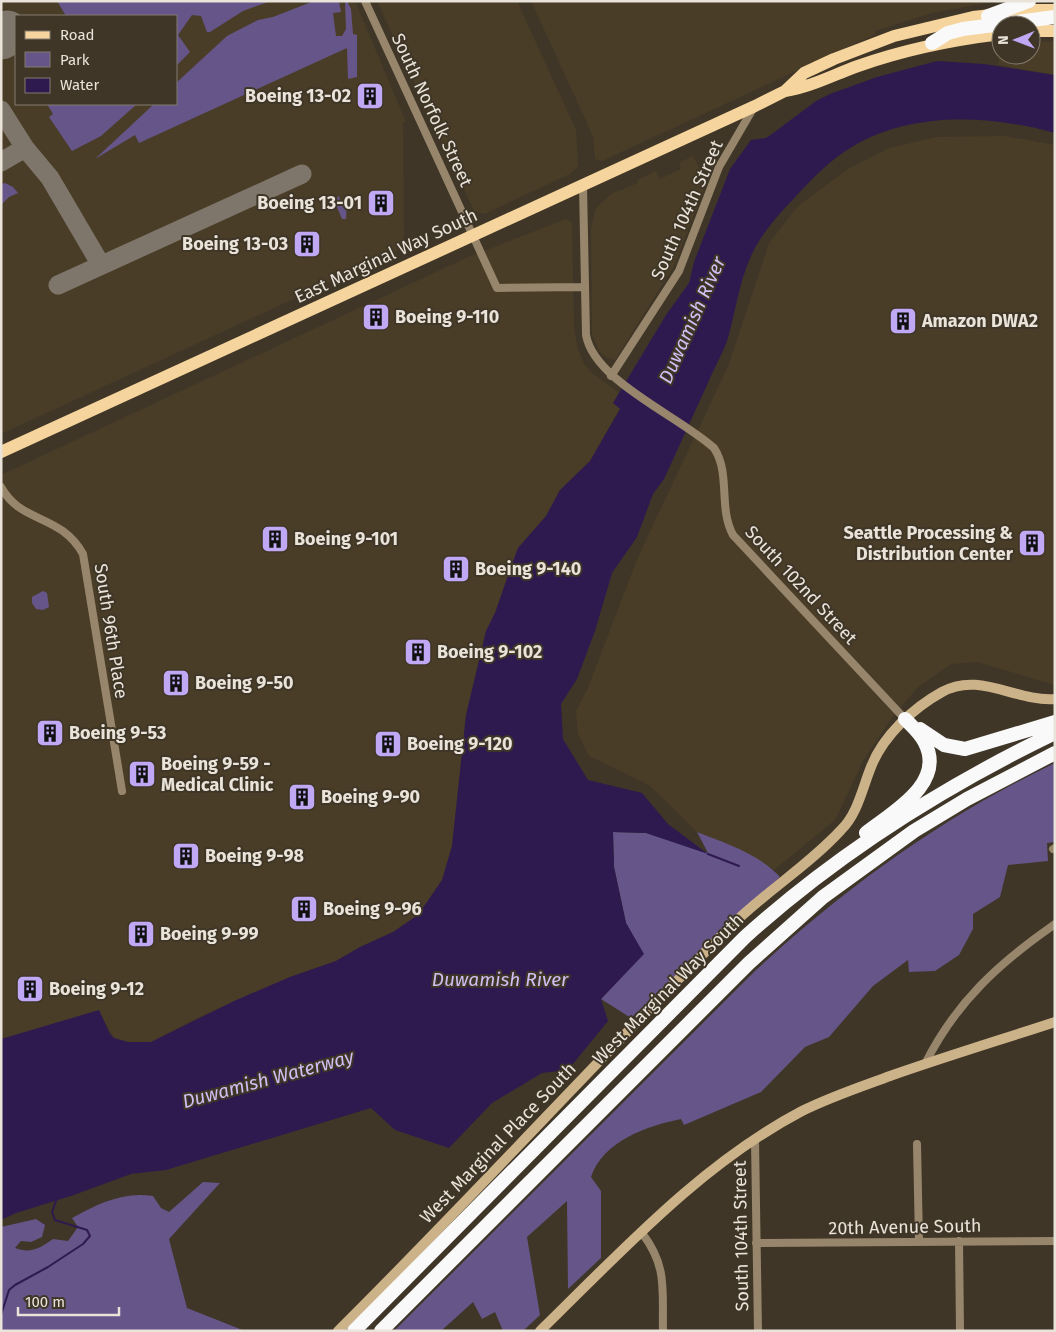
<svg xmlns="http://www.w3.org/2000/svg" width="1056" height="1332" font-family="'Fira Sans',sans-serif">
<rect width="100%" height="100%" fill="#3f3627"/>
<path fill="#4a3d28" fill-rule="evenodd" d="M1,1H355L406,122L403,123L404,248L1,434ZM16,16H176V104H16Z
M377,1H517L576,130L578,166L570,174L484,214L474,211Z
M531,1H998L932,13L875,31L876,34L602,161L595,159L593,136Z
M1055,41V75L999,65L998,44H1001V55H1031V42Z
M1004,136L1055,145V685L977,662L951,664L918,687L891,719L863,761L835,820L774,870L723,842L697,832L649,785L589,756L578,734L576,711L587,690L638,557L729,364L769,243L798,206L848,169L889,148L937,137Z
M693,156L707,182L674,266L615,360L606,357L599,351L592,334L591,228L596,208L611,194L638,183L637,180L656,171L660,179L681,169L679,163Z
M566,219L572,223L574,327L577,346L584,364L592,373L619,393L613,403L620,408L590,461L560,490L546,516L518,548L495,613L486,631L466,715L452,846L442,880L432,896L418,915L393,932L360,947L336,961L290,977L197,1018L151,1042H128L114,1038L104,1021L1,1039V475L466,258Z"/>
<path fill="#655588" d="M57,1H271L243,11L210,32H207L201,16L192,15L178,35L190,52L176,66V16H66Z
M314,1H339L341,12L333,13L336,36H342L346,29L345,1H347L351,9L353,34L357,35V77L348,79L347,48L139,143L135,135L95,159L154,104H176V83L227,36L258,20L273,17Z
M47,104H137L101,136L72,151L49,117L53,114Z
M5,183L13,187L18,193L9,197L1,205V184Z
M339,196L340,200L347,201L346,219H342L334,200Z
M43,591L47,593L49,607L43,610L36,609L32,603V597Z
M1055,763V842L1047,843L1048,861L1008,865L1000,897L973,914V929L959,955L935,971L909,972L908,960L873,986L829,1037L805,1047L761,1092L684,1125L681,1119C647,1126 603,1141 591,1177L601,1191V1258L568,1289L567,1201L527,1237L540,1315L523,1331H503L495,1312L482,1319L473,1302L441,1331H394L756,970C846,887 944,816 1055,763Z
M613,832L646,833L708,853L697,832C725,843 759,854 780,877L631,1018L601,999L643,954L626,923L614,867Z
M203,1182L220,1183L169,1239L187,1308L245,1331H1V1227L36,1219L45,1225L42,1237L31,1242L21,1241L15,1248C31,1254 40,1248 53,1239L68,1241L78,1227L72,1218C97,1204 124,1191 153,1196L161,1208L169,1212Z"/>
<path fill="#2f1a4f" d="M937,61L984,64L1055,75V133C989,115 912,111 852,147C831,159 814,177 798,194C780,213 763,231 752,254C739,281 736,310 728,338C723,353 714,368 708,383C693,415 679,447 664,479L653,494L637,537L612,573L595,631L577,679L561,704L563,739L588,780L642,793L668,824L708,854L646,833L613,832L614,867L626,923L644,954L601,999L608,1021L568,1070L542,1073L492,1103L449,1148L395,1130L371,1108L166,1170L131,1174L71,1196L16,1213L1,1220V1039L99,1010L110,1034L114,1038L128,1042H151L234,1001L290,977L336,961L360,947L393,932L418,915L442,880L452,846L466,715L486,631L495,613L512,564L518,548L546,516L560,490L590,461L620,409L613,403L666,315L689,283L694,262L730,169L751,140L766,138L772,134L816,101L830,94L877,77Z"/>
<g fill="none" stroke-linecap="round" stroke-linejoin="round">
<path stroke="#2f1a4f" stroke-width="2" d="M708,854L739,866
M1,1315L9,1290L15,1285L48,1267L83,1244L90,1236L87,1230L55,1220L52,1212L57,1198"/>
<path stroke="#7e766a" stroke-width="19" d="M1,110L25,148L50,178L101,265
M1,162L25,148
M58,285L302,174"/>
<path stroke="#7e766a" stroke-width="45" d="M1,37L7,33"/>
<path stroke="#97866c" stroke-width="8" d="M365,1L497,288L584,287
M583,186L586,335C594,381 679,416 714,448C731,474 718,507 733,535L905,719
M611,376L679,271L719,167L754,107
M1,487C21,524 60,513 83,554L122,791
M1053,849L1055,848
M925,1064C956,1002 999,963 1055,924
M755,1140L758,1331
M917,1144L919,1241
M642,1233C668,1267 662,1290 663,1331
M959,1241L960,1331
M756,1243L1055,1241"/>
<path stroke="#ccb288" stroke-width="10" d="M338,1331C472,1198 598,1059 731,926C765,892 808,866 841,830C858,813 862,789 871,767C883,736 913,708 942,692C979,671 1016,702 1055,699
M540,1331C621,1252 701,1164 802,1111C830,1097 860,1087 890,1076C944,1057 1000,1040 1055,1022"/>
<path stroke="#f6d49d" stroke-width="12" d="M1031,31H1055
M785,91C811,87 833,75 858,66C906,49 951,40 1001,34
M1,452L755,106L785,91L804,73L834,59L894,36L973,17L1035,10H1055"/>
<path stroke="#f9f9f9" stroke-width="14" d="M988,16L1029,1
M932,43L948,33L963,29L1055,17
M920,729L944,745L965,749L1055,722
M866,833C891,813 946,784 925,743C921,734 912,726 905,719
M354,1331L745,937C837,854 943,787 1055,733
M381,1331L749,963L823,897L914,831L967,799L1055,753"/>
</g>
<defs>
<g id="building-square" transform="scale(1.4375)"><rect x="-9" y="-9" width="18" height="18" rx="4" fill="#c0a8f4" stroke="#3f3627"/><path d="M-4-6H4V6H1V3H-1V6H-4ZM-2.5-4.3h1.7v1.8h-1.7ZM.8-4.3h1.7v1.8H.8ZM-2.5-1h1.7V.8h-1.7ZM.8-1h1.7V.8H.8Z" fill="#111"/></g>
</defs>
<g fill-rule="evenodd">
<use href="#building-square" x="370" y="96"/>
<use href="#building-square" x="381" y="203"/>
<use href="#building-square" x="307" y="244"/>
<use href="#building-square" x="376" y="317"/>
<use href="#building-square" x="903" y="321"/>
<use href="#building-square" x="275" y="539"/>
<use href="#building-square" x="1032" y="543"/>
<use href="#building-square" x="456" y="569"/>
<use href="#building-square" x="418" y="652"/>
<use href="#building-square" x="176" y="683"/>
<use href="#building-square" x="50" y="733"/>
<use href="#building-square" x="388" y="744"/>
<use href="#building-square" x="142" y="774"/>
<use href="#building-square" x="302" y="797"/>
<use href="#building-square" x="186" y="856"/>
<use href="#building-square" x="304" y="909"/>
<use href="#building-square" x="141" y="934"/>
<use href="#building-square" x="30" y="989"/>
</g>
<g text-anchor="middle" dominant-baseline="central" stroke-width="4" stroke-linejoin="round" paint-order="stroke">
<g font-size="18" font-weight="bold" fill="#e9e3da" stroke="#3f3627" text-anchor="start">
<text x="351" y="96" text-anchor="end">Boeing 13-02</text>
<text x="362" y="203" text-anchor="end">Boeing 13-01</text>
<text x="288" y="244" text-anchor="end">Boeing 13-03</text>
<text x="395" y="317">Boeing 9-110</text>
<text x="922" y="321">Amazon DWA2</text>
<text x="1013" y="533" text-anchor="end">Seattle Processing &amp;<tspan x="1013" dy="21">Distribution Center</tspan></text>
<text x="294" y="539">Boeing 9-101</text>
<text x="475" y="569">Boeing 9-140</text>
<text x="437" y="652">Boeing 9-102</text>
<text x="195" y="683">Boeing 9-50</text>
<text x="69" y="733">Boeing 9-53</text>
<text x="407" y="744">Boeing 9-120</text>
<text x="161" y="764">Boeing 9-59 -<tspan x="161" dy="21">Medical Clinic</tspan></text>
<text x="321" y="797">Boeing 9-90</text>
<text x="205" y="856">Boeing 9-98</text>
<text x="323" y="909">Boeing 9-96</text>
<text x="160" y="934">Boeing 9-99</text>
<text x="49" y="989">Boeing 9-12</text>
</g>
<g font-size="18" fill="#e9e3da" stroke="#3f3627">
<text transform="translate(432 110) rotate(65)">South Norfolk Street</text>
<text transform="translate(687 210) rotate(-66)">South 104th Street</text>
<text transform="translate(386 256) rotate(-25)">East Marginal Way South</text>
<text transform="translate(801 585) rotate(47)">South 102nd Street</text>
<text transform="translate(111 631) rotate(81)">South 96th Place</text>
<text transform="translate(668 989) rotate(-45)">West Marginal Way South</text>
<text transform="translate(498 1143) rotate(-46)">West Marginal Place South</text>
<text transform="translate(905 1227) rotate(-1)">20th Avenue South</text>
<text transform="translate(741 1236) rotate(-91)">South 104th Street</text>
</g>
<g font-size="19" font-style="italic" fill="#cfbff4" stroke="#3f3627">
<text transform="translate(692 320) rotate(-66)">Duwamish River</text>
<text x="500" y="979">Duwamish River</text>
<text transform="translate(268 1079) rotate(-15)">Duwamish Waterway</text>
</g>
</g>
<rect width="1056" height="1332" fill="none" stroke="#e9e3da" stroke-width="5"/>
<rect x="15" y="15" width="162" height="90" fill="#3f3627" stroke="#837b6f"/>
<rect x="25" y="31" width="25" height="8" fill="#f6d49d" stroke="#837b6f"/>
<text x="60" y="40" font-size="15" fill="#e9e3da">Road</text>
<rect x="25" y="52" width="25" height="15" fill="#655588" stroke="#837b6f"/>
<text x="60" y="65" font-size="15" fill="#e9e3da">Park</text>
<rect x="25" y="78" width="25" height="15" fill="#2f1a4f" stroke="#837b6f"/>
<text x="60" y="90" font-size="15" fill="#e9e3da">Water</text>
<g transform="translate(1016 40) rotate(269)"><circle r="24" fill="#3f3627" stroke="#837b6f"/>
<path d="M0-4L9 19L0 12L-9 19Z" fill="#c0a8f4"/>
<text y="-8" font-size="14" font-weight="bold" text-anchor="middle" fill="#e9e3da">N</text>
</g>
<path d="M18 1307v8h101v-8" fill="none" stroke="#e9e3da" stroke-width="2.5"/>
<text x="25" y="1307" font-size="15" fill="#e9e3da" stroke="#3f3627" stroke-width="4" paint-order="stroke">100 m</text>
</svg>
